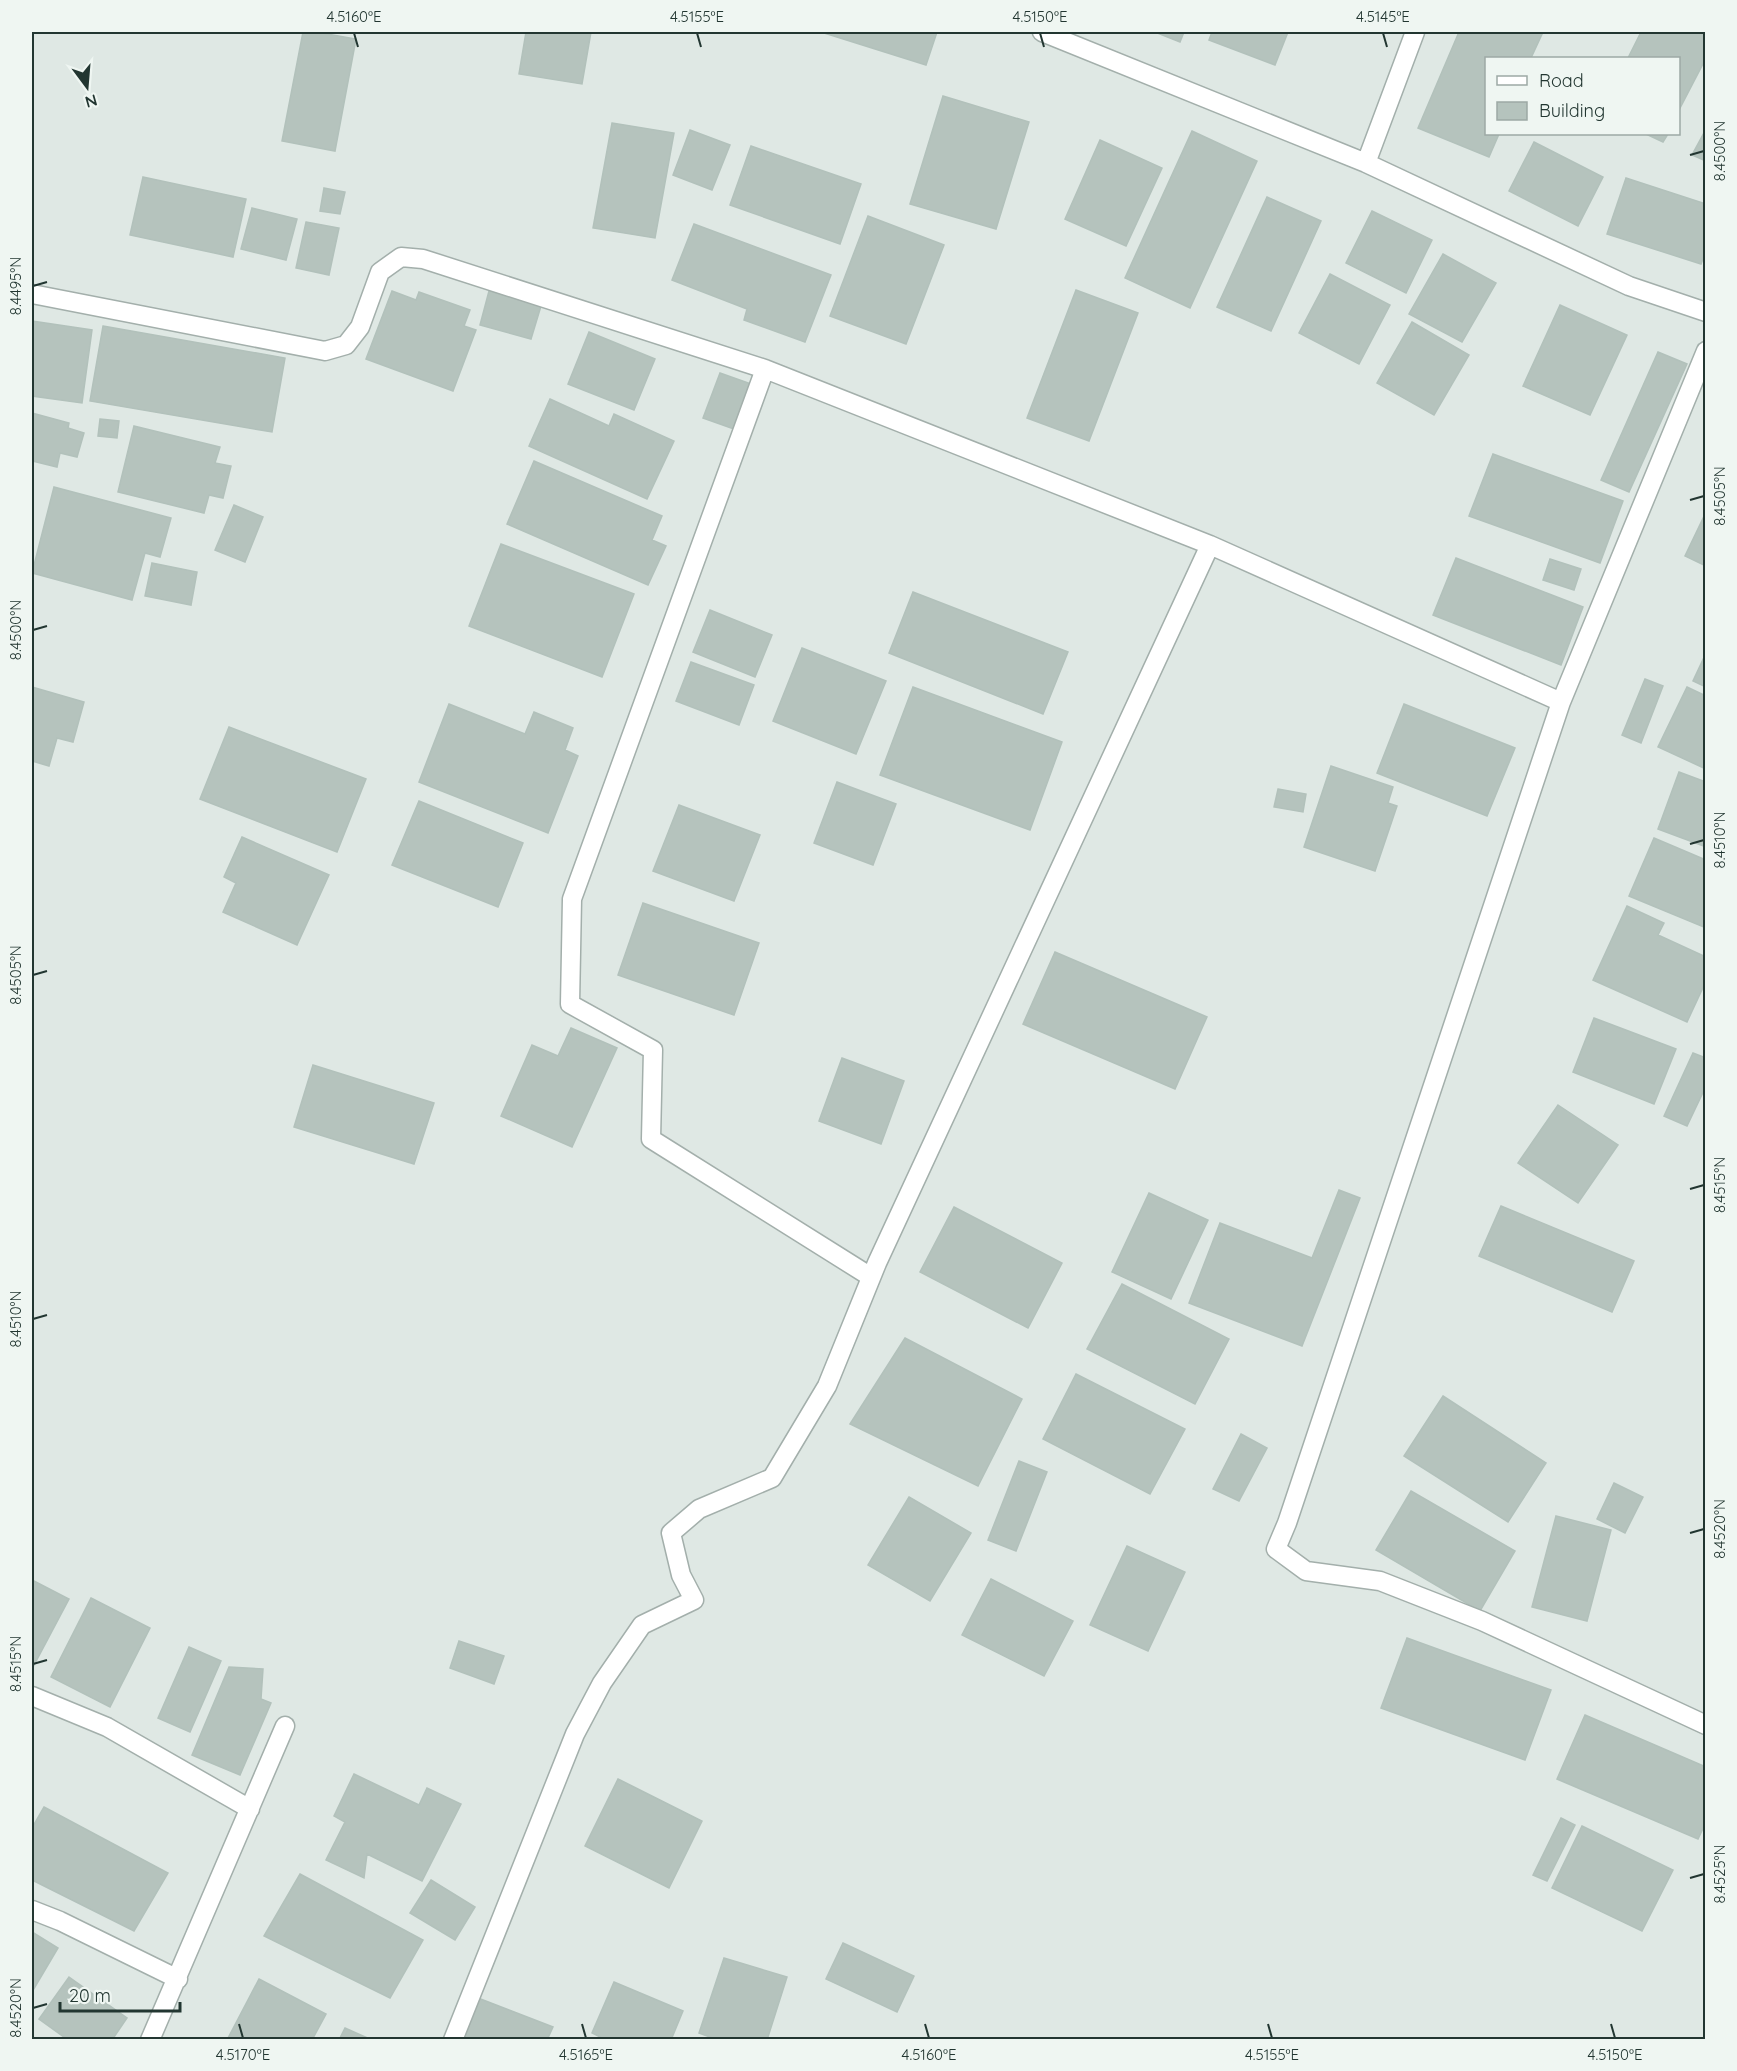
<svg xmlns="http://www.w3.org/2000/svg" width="1737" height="2071" font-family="Quicksand,sans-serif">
<rect width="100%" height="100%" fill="#dfe8e4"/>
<path fill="#b5c3bd" stroke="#b2c1bb" stroke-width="1.5" d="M303,32H316L356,39L335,151L282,141Z
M526,32H591L582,84L519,74Z
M821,32H937L926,65Z
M1155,32H1184L1180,42Z
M1212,32H1288L1275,65L1209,40Z
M1459,32H1543L1531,58H1486V134H1499L1489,157L1418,128Z
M1641,32H1706V58L1678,112V58H1628Z
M943,96L1029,122L996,229L910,204Z
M612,123L674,133L655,238L593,228Z
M1706,129V161L1692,155Z
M690,130L730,145L712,190L673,175Z
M1192,131L1257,161L1190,308L1125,278Z
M1646,134H1668L1663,142Z
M1100,140L1162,168L1126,246L1065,219Z
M1534,142L1603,177L1578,226L1509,191Z
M751,146L861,184L840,244L730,205Z
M143,177L246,199L233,257L130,235Z
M1626,178L1706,204V251L1701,264L1607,234Z
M324,188L345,192L340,214L320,211Z
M1267,197L1321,221L1271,331L1217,307Z
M252,208L297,219L286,260L241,249Z
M1372,211L1432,240L1406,293L1346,263Z
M868,216L944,245L906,344L830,316Z
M306,222L339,228L329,275L296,268Z
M694,224L831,275L805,342L744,320L747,309L672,280Z
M1443,254L1496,283L1462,342L1409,314Z
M1330,274L1390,305L1359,364L1299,333Z
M1076,290L1138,313L1089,441L1027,418Z
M392,291L416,300L419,292L470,310L464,326L476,330L453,391L366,359Z
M489,291L541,306L531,339L480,325Z
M1560,305L1627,335L1590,415L1523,386Z
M32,321L92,330L82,403L32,396Z
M1412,322L1469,355L1434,415L1377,383Z
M103,326L285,358L272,432L90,401Z
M589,332L655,359L634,410L568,384Z
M1658,352L1687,364L1629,492L1601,480Z
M720,373L751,384L734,429L703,418Z
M550,399L609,426L614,414L674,441L647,499L529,446Z
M32,413L69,423L68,428L84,433L77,457L60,453L57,467L32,461Z
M100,419L119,421L117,438L98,436Z
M134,426L220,447L215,463L231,466L223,498L209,495L204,513L118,492Z
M1493,454L1623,501L1600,563L1469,516Z
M534,461L662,516L652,540L666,546L648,585L507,524Z
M54,487L171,518L160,557L145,553L132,600L32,573Z
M234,505L263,517L245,562L215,550Z
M1706,512V566L1685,556Z
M501,544L634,594L602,677L469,626Z
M1456,558L1583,607L1561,665L1433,615Z
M1550,559L1581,569L1574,590L1543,580Z
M152,563L197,572L191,605L145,596Z
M913,592L1068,652L1043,714L889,653Z
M710,610L772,635L755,677L693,652Z
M802,648L886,681L856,754L773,721Z
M1706,653V687L1693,681Z
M691,662L754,685L739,725L676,701Z
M1645,679L1663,686L1641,743L1622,735Z
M32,687L84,702L73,742L57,738L49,766L32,761Z
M913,687L1062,742L1030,830L880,775Z
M1687,687L1706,696V769L1658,747Z
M449,704L525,734L534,712L573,728L565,750L578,756L548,833L419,782Z
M1404,704L1515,748L1487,816L1377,773Z
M229,727L366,779L337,852L200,799Z
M1331,766L1393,787L1388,803L1397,806L1375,871L1304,847Z
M1679,772L1706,782V847L1658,829Z
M837,782L896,804L873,865L814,843Z
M1278,789L1306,794L1303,812L1274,807Z
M419,801L523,843L498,907L392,865Z
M679,805L760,835L734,901L653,871Z
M242,837L329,875L297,945L223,912L236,883L224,877Z
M1654,838L1706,860V928L1629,896Z
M643,903L759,943L734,1015L618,975Z
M1627,906L1664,923L1658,935L1706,957V981L1687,1022L1593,980Z
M1055,952L1207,1017L1175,1089L1023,1024Z
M1594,1018L1676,1049L1654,1104L1573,1072Z
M571,1028L617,1048L572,1147L501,1116L532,1045L558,1056Z
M1693,1053L1706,1058V1086L1687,1126L1664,1116Z
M842,1058L904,1081L881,1144L819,1121Z
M313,1065L434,1103L414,1164L294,1127Z
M1558,1105L1618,1145L1578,1203L1518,1163Z
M1339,1190L1360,1198L1302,1346L1189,1303L1220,1223L1312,1258Z
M1149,1193L1208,1220L1171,1299L1112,1272Z
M1501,1206L1634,1261L1612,1312L1479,1256Z
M954,1207L1062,1263L1028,1328L920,1272Z
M1122,1284L1229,1339L1195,1404L1087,1349Z
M905,1338L1022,1399L978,1486L850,1424Z
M1076,1374L1185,1429L1150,1494L1043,1439Z
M1443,1396L1546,1463L1508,1522L1404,1456Z
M1241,1434L1267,1448L1239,1501L1213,1489Z
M1019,1461L1047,1472L1016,1551L988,1540Z
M1614,1483L1643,1497L1625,1533L1597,1519Z
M1411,1491L1515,1551L1480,1611L1376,1550Z
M909,1497L971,1533L930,1601L868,1565Z
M1556,1516L1611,1530L1587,1621L1532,1607Z
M1127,1546L1185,1572L1148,1651L1090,1625Z
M991,1579L1073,1621L1044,1676L962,1635Z
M32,1580L69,1599L33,1667L32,1666Z
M91,1598L150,1628L110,1707L51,1677Z
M1407,1638L1551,1690L1525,1760L1381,1708Z
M459,1641L504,1656L494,1684L450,1668Z
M189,1647L221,1661L190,1732L158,1718Z
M229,1667L263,1669L261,1699L271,1703L240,1775L192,1755Z
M1585,1715L1706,1767V1822L1698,1839L1557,1779Z
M354,1774L419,1805L427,1788L461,1804L422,1881L367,1854L364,1878L326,1860L345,1822L334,1816Z
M618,1779L702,1821L669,1888L585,1846Z
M44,1807L168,1873L134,1931L32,1880V1828Z
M1561,1818L1575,1825L1547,1881L1533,1875Z
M1582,1826L1673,1870L1642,1931L1552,1888Z
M300,1874L423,1940L390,1998L264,1936Z
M431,1880L475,1907L455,1940L410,1913Z
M32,1932L58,1948L32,1992Z
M843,1943L914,1976L897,2012L826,1979Z
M724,1958L787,1977L767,2040H718L699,2033Z
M69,1977L127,2018L112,2040H68L39,2019Z
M259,1979L326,2014L312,2040H227Z
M614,1982L683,2011L671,2040H606L592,2033Z
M478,1998L553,2027L547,2040H462Z
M345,2028L372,2040H339Z"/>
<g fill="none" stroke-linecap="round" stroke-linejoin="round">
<g stroke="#a3afab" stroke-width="21">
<path id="minor" d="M1042,32L1366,163L1629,286L1706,312
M1366,163L1415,32
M32,294L325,351L346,345L360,327L380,272L401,257L423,259L765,369L1210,545L1561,702
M1706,351L1561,702L1287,1523L1276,1549L1306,1571L1380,1581L1482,1621L1706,1725
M765,369L572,899L570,1004L653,1050L651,1139L871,1277
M32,1696L107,1727L250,1809
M32,1910L60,1921L178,1979
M150,2040L285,1726
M453,2040L575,1734L602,1683L642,1625L694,1600L681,1575L671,1533L699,1509L772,1478L827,1386L877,1263L1210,545"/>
</g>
<use href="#minor" stroke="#fff" stroke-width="18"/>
</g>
<path fill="none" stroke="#223631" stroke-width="2" d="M354,33L358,47M697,33L701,47M1040,33L1044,47M1383,33L1387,47M1690,155L1704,151M33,286L47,282M1690,500L1704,496M33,630L47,626M1690,844L1704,840M33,975L47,971M1690,1189L1704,1185M33,1319L47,1315M1690,1533L1704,1529M33,1664L47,1660M1690,1878L1704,1874M33,2008L47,2004M239,2024L243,2038M582,2024L586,2038M925,2024L929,2038M1268,2024L1272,2038M1611,2024L1615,2038"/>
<rect width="1737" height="2071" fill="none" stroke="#eff6f2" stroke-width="66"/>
<rect x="1485" y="57" width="195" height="78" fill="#eff6f2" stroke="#9da9a5" stroke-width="1.5"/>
<rect x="1497" y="76" width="30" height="9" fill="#ffffff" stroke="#9da9a5" stroke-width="1.5"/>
<text x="1539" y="87" font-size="18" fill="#223631">Road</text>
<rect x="1497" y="102" width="30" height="18" fill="#b5c3bd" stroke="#9da9a5" stroke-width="1.5"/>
<text x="1539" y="117" font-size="18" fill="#223631">Building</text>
<g transform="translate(87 87) rotate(164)" stroke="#eff6f2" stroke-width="4.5" paint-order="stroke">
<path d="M0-4.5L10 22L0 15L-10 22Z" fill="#223631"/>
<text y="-9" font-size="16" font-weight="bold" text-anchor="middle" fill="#223631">N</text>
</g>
<path d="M60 2002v9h120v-9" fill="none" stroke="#223631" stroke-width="3"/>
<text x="69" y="2002" font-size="18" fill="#223631" stroke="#eff6f2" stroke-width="4.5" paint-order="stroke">20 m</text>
<rect x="33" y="33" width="1671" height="2005" fill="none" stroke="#223631" stroke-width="2"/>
<g font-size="15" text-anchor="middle" fill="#223631">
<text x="354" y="22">4.5160°E</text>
<text x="697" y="22">4.5155°E</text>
<text x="1040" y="22">4.5150°E</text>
<text x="1383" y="22">4.5145°E</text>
<text transform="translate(1720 151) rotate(-90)" y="5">8.4500°N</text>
<text transform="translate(16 286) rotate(-90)" y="5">8.4495°N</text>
<text transform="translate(1720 496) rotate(-90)" y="5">8.4505°N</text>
<text transform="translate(16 630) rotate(-90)" y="5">8.4500°N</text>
<text transform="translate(1720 840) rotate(-90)" y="5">8.4510°N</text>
<text transform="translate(16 975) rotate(-90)" y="5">8.4505°N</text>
<text transform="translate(1720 1185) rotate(-90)" y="5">8.4515°N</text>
<text transform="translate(16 1319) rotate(-90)" y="5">8.4510°N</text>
<text transform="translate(1720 1529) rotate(-90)" y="5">8.4520°N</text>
<text transform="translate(16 1664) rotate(-90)" y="5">8.4515°N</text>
<text transform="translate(1720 1874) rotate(-90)" y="5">8.4525°N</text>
<text transform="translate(16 2008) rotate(-90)" y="5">8.4520°N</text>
<text x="243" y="2060">4.5170°E</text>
<text x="586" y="2060">4.5165°E</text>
<text x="929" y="2060">4.5160°E</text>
<text x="1272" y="2060">4.5155°E</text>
<text x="1615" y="2060">4.5150°E</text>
</g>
</svg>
